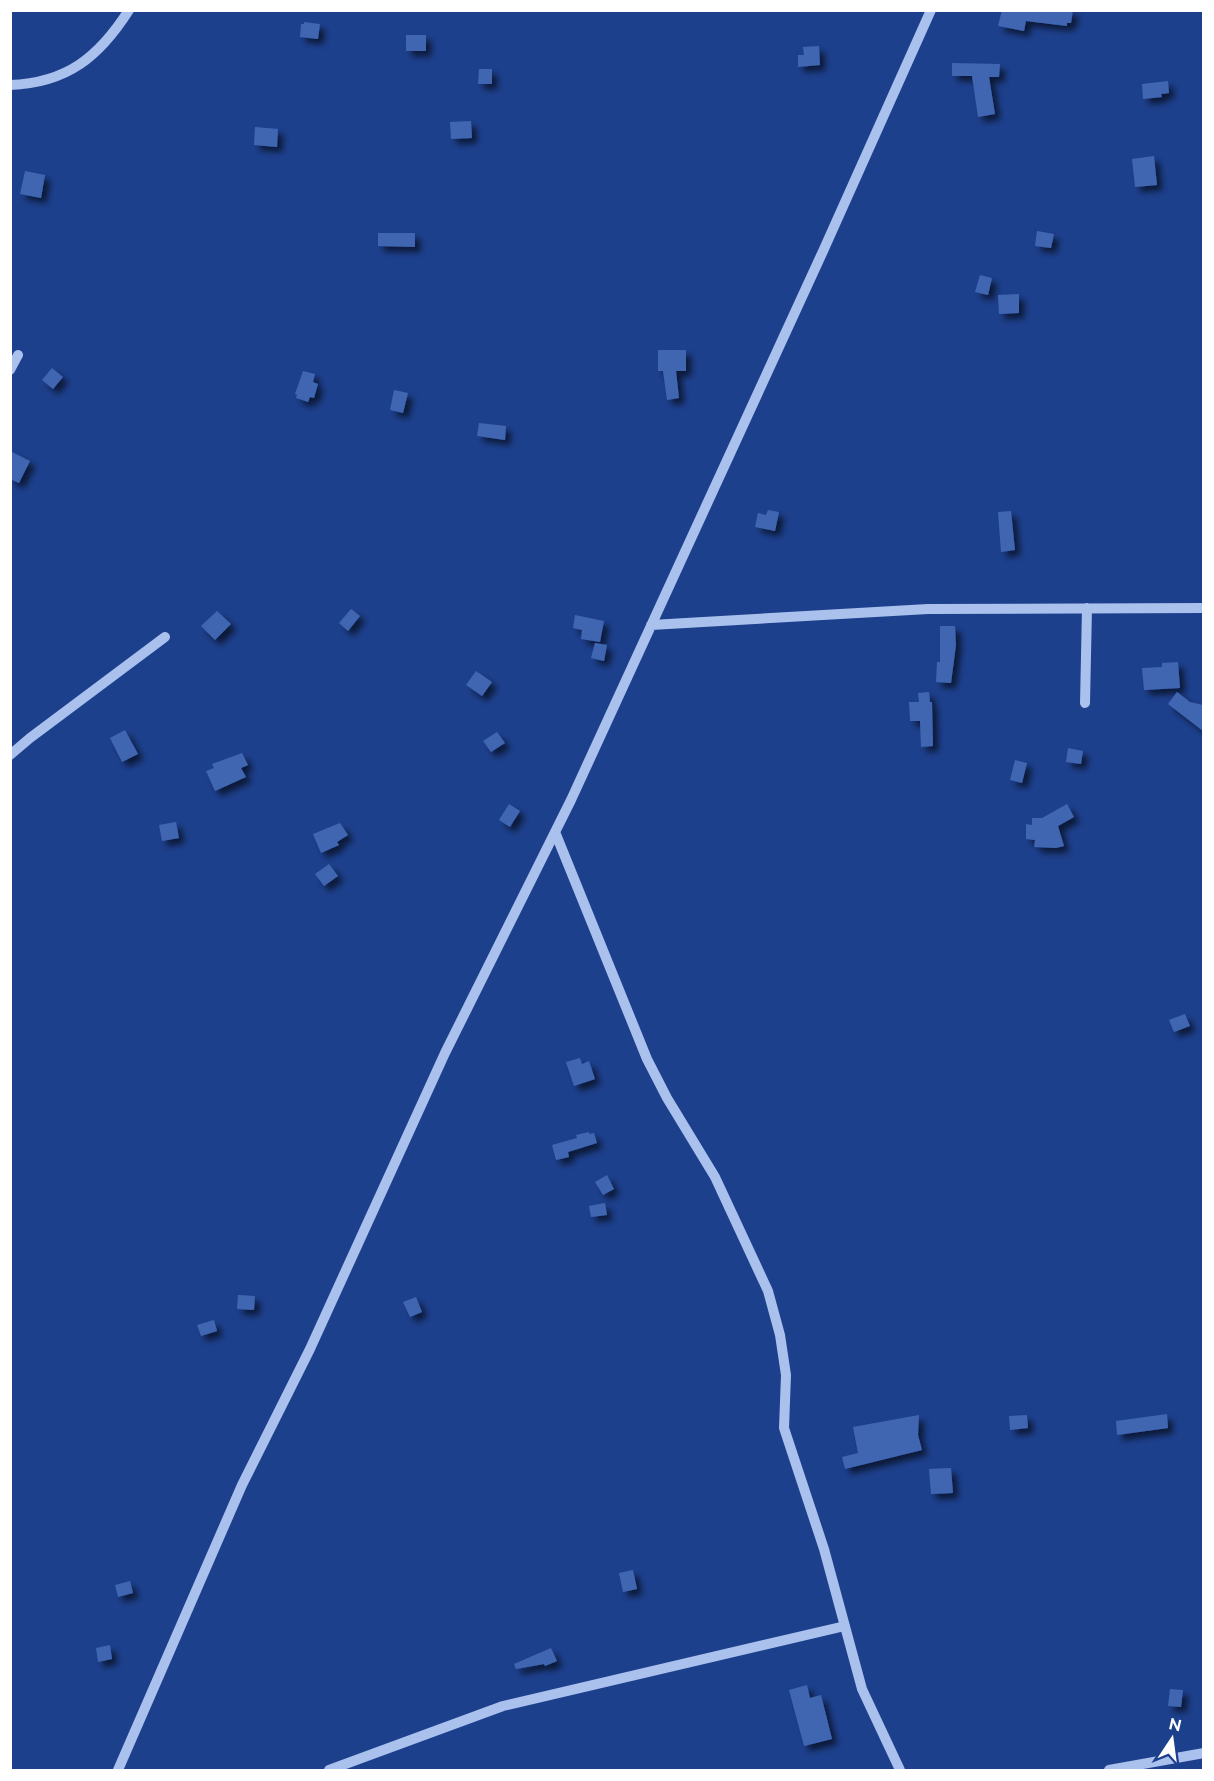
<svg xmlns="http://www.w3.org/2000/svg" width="1214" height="1781" font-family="Raleway,sans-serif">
<defs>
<filter id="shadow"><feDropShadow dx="5.5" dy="5.5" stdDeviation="3" flood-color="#0009"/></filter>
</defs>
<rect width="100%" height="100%" fill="#1d408d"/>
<path fill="#4166b2" filter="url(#shadow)" d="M1002,10H1073L1071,23H1067V26L1026,21L1024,31L998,26Z
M304,22L320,24L318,39L300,37L301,24H304Z
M406,35H426V51H406Z
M819,46L820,65L798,67V55H804L803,47Z
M952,63L1000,64L999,77H989L995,114L978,117L972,76H952Z
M479,69H492V84H478Z
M1168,81L1169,93L1161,94L1162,97L1143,99L1142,84Z
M471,121L472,138L451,139L450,122Z
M255,127L278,129L277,147L254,145Z
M1154,156L1157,185L1135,187L1132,159Z
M25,171L45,175L41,198L20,194Z
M1037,231L1054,234L1051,248L1035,246Z
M378,233H415V247L378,246Z
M980,275L992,278L988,295L975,292Z
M1019,294V313L999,314L998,295Z
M658,350H686V371H676L679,398L667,400L663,371H658Z
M52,368L63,377L53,389L42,380Z
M303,371L315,374L313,382L318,384L314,398L310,397L308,402L296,398L297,395L295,394Z
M394,390L408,393L403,413L390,410Z
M479,423L506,426L505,440L477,436Z
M10,451L30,461L19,483L10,479Z
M768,510L779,512L775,531L755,527L758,513L766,515Z
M1011,511L1015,550L1001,552L998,512Z
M351,609L360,616L348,631L339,623Z
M217,611L231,624L215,640L201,626Z
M575,615L604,621L600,642L581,639L582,630L573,628Z
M940,626H955L956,645L951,683L936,682L937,662H940Z
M595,643L607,645L604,661L591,658Z
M1178,662L1180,688L1144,690L1142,668L1162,667V663Z
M476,671L492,682L482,696L466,685Z
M929,692L930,702H932L933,746L921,747L920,721H910L909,702H919L918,693Z
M1177,692L1190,702L1203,705V731L1168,704Z
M125,730L138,754L122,762L110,738Z
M497,732L505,743L491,752L483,741Z
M1068,748L1083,751L1081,764L1066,762Z
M242,753L248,765L241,768L246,777L215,791L206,771L214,768L212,764Z
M1015,760L1027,763L1022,783L1010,780Z
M509,804L520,811L510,827L499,820Z
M1067,804L1074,817L1058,826L1064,846L1056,848L1034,847L1035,840L1026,839V824L1032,825V818H1042Z
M176,822L179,838L162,841L159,825Z
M340,823L348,835L337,842L339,845L321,853L313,834Z
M329,864L338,876L324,886L315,874Z
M1185,1014L1190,1026L1174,1032L1169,1020Z
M580,1058L582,1064L589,1061L595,1079L574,1086L566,1062Z
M589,1132V1134L594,1133L597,1143L568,1152L569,1157L556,1160L552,1145L577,1138L576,1135Z
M607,1175L614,1189L603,1195L595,1182Z
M605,1203L607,1215L591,1217L589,1206Z
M238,1295L255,1296L254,1310L237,1309Z
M416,1297L422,1312L410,1317L403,1302Z
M214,1320L217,1331L201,1336L197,1325Z
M1167,1414L1168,1428L1117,1435L1116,1421Z
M919,1415L918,1435L922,1450L845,1469L842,1457L858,1453L853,1427Z
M1027,1415L1028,1428L1010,1430L1009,1416Z
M951,1468L953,1493L931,1494L929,1469Z
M633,1570L637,1589L623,1592L619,1573Z
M130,1581L133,1593L118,1597L115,1585Z
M110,1645L112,1659L98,1662L96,1648Z
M551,1648L557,1661L545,1666L544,1664L516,1669L514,1664Z
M807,1685L810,1698L821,1695L832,1739L804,1746L789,1690Z
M1170,1689L1183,1690L1181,1707L1168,1706Z"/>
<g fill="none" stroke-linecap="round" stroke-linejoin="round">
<path stroke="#aac0ed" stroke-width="10" d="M10,85C67,83 99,57 129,10
M10,370L18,355
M651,625L928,609L1204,608
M1085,703L1087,608
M10,755L30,738L165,637
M555,832L647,1059L667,1098L715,1177L768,1291L780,1335L786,1375L784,1428L824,1549L862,1689L900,1770
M118,1770L242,1485L310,1349L445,1053L571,800L824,249L931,10
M329,1770L503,1706L845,1626
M1109,1770L1204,1753"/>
</g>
<rect width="1214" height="1781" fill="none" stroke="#ffffff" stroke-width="24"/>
<g transform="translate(1172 1739) rotate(13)" stroke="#1d408d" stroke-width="4.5" paint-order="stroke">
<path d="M0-4.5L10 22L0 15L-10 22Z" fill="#ffffff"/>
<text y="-9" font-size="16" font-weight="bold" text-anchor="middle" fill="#ffffff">N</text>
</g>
</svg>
